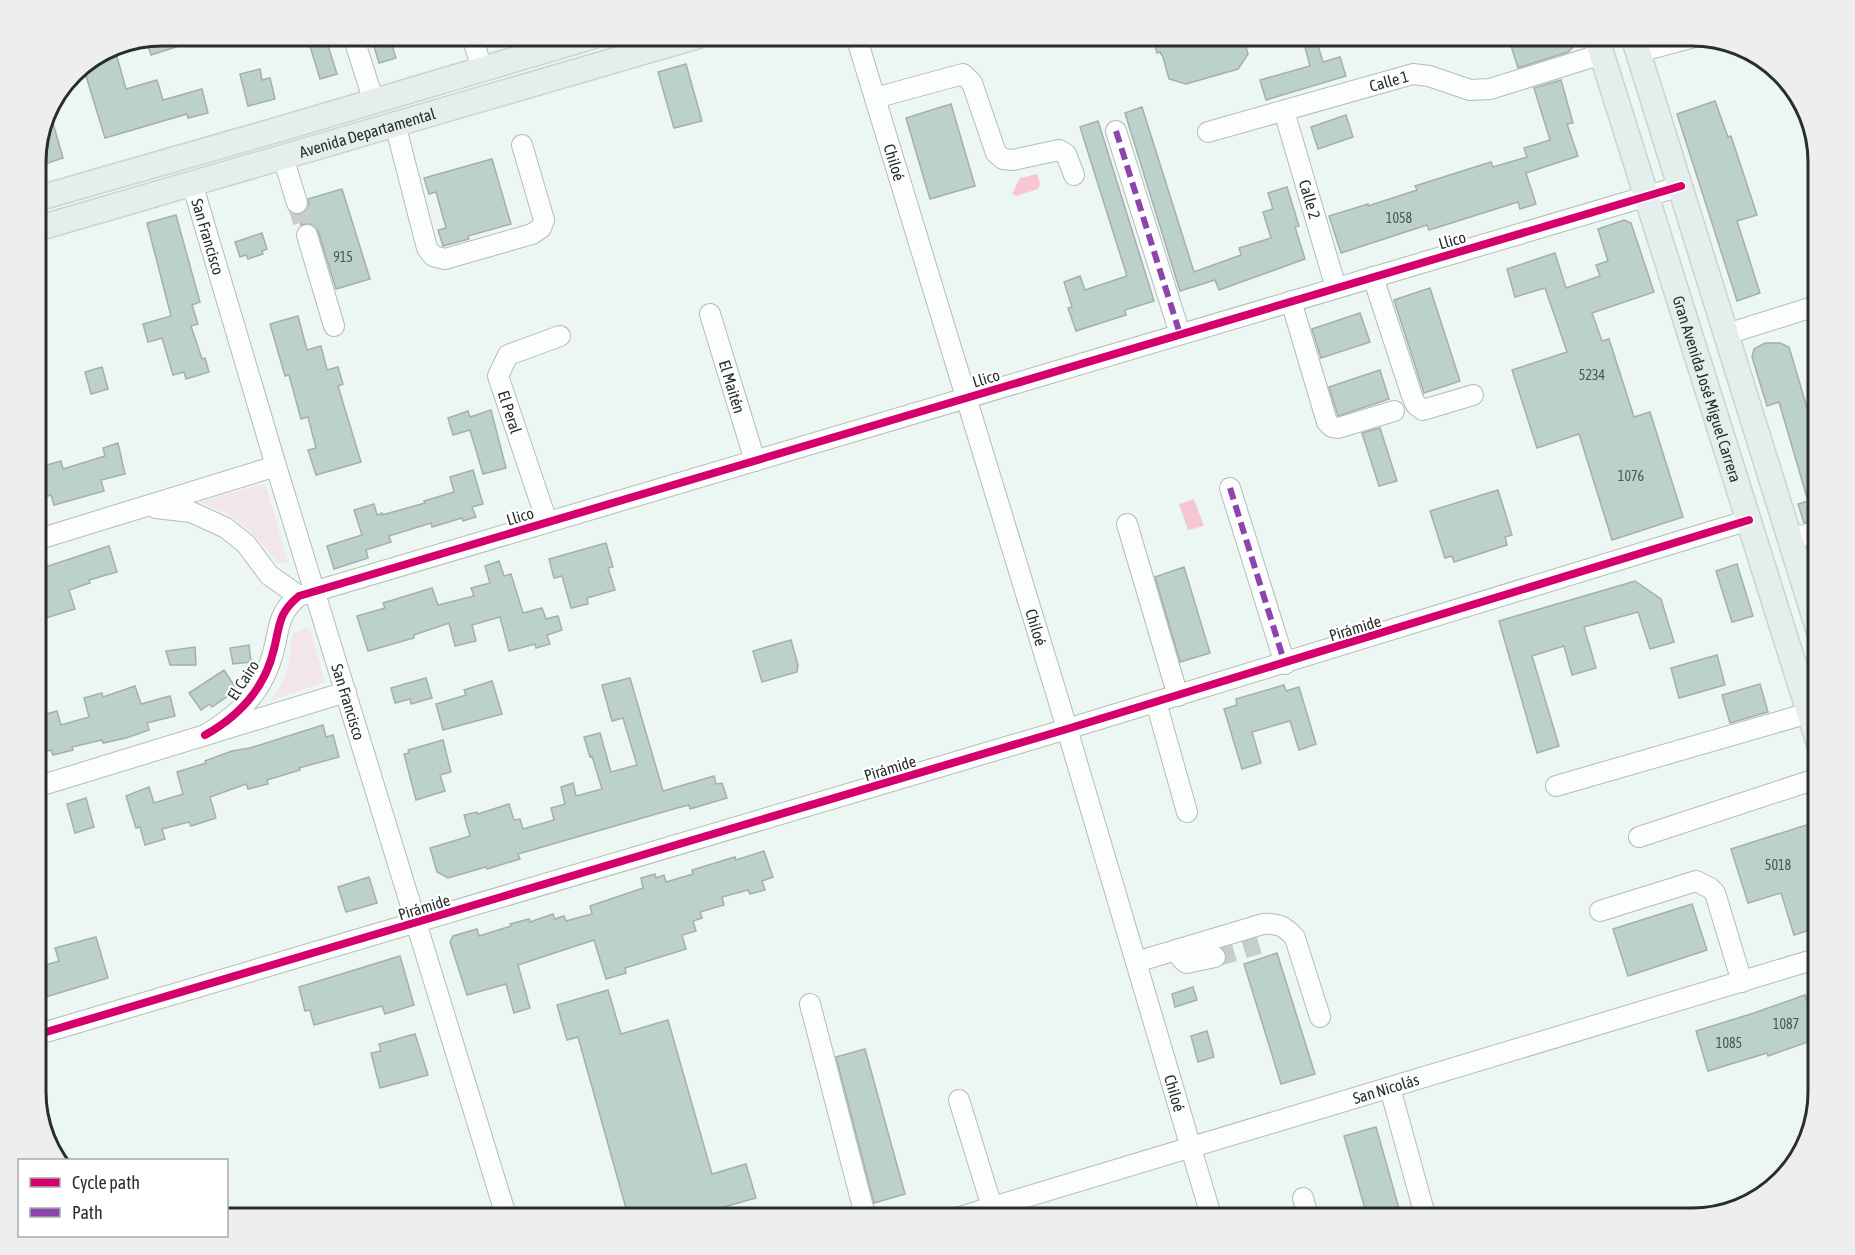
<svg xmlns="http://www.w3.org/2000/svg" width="1855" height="1255" font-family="'Asap Condensed',sans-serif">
<rect width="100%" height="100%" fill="#ecf6f3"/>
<path fill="#f2e6e8" d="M263,484L266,486L288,562L278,563C250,529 242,518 199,502Z
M305,628L310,630L325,682L270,701C290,678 288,661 293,633Z"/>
<path fill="#f6c7d2" d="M1037,174L1040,184L1038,189L1016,196L1012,194L1020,178Z
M1194,499L1204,526L1188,530L1179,504Z"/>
<path fill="#bcd1cc" stroke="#a7aead" stroke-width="1.5" d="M163,36H200L201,39L151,55L146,39Z
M307,36H325L337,74L320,79Z
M371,36H389L396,58L379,63Z
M1152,36H1243L1248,54L1238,69L1186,84L1169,79L1163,57L1160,52L1157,53Z
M1302,36H1315L1323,62L1340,57L1346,76L1266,100L1260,80L1310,66Z
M1508,36H1570L1573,47L1568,52L1518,68Z
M114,46L126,89L157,80L163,100L202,89L208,113L188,118L187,114L105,138L83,66Z
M686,64L702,121L674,128L658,72Z
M260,69L262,80L270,78L275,99L248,106L240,74Z
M1561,80L1573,123L1567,124L1578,156L1526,173L1536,204L1520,209L1518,202L1429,230L1427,225L1341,253L1329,216L1368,204V206L1417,190L1415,186L1491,162L1493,167L1527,157L1524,148L1550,140L1534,88Z
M1715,101L1728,137L1731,136L1757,215L1737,221L1760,293L1737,301L1677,114Z
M951,104L975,186L930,199L906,118Z
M1142,107L1194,272L1241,255L1239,248L1271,238L1263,212L1273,209L1268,193L1287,187L1299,226L1295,227L1305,259L1219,290L1215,280L1180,291L1125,113Z
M49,109L63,158L36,167V155L46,114Z
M1346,115L1353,137L1318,149L1311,127Z
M1098,121L1154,301L1125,310L1126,315L1076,331L1068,308L1072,307L1064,282L1080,276L1085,290L1127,276L1080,127Z
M492,159L511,224L468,236L469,239L443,246L438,230L446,228L436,192L429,194L424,178Z
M342,189L370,279L336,289L318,231L310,224L301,225L298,215L306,211L309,205L308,199Z
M176,215L200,302L192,305L198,324L191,326L202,359L205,358L209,372L186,379L184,372L173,375L162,338L148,342L143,324L171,316L147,223Z
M1624,220L1631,223L1654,292L1592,313L1602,341L1609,339L1634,417L1650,412L1683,517L1612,540L1579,434L1537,448L1512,370L1567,352L1545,288L1515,297L1507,269L1555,253L1566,288L1600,276L1596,265L1608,261L1598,229Z
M262,233L267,249L262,251L263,254L248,259L246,255L240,257L235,242Z
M1430,288L1460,381L1424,393L1394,300Z
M1360,313L1370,342L1321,358L1312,329Z
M298,316L307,350L321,346L327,370L338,367L343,384L338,386L361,462L316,475L308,450L316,448L308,417L301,419L289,375L285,376L270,324Z
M1765,343H1780L1789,347L1819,448V519L1804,523L1798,504L1808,501L1779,402L1767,406L1752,357L1754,349Z
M102,367L108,389L91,394L85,372Z
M1380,370L1389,399L1338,416L1329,387Z
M491,410L506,468L483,474L470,430L453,435L448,418L468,411L470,417Z
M1380,428L1397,481L1379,486L1362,433Z
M118,443L125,474L101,480L104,491L54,505L51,495L36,500V484L47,481L43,466L61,461L63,469L105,456L103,448Z
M473,470L483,504L472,507L476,517L463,521L462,518L432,527L431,523L389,536L391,542L366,550L368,558L334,569L327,546L362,535L354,510L374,504L377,515L382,513V515L425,503L424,501L454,492L450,477Z
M1498,490L1512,535L1505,537L1507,545L1454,562L1452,556L1445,558L1430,511Z
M606,543L613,567L608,568L615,590L587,598L588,604L571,608L562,576L554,578L549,559Z
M109,546L117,572L89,580L90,583L69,590L75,609L36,621V570Z
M499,561L504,576L511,574L523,613L542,608L546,619L558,616L562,630L547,635L550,644L536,648L535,644L509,651L500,617L472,625L476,641L455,646L449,623L414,635V638L368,651L357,616L385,608L383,603L432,588L438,605L474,596L471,588L490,583L485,566Z
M1737,564L1753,616L1732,622L1716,571Z
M1184,567L1210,653L1180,662L1155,577Z
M1635,581L1661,599L1674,642L1650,649L1638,612L1584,627L1596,668L1572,675L1564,646L1532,656L1559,746L1537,753L1499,621Z
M791,640L798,665L797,672L762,682L753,651Z
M249,645L251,662L233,664L230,648Z
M195,647L196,665H170L166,651Z
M1717,655L1725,685L1679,698L1671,668Z
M224,670L235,687L226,693L228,696L212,707L210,704L201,710L189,693Z
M426,678L432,698L411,704L410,699L395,703L391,688Z
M630,678L663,791L714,776L716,784L722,783L727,798L690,809L689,805L677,808L518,854L520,859L487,869L486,867L448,878L437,872L430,848L470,836L464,815L477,812L478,814L509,804L514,820L520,819L523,829L554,820L551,808L565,804L561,787L573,783L576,796L602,789L592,756L590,757L584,737L600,733L611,772L637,765L623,718L612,721L602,685Z
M492,681L502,714L443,730L436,704L466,695L464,690Z
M1760,684L1768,712L1730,723L1722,695Z
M1284,685L1286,691L1299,687L1316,744L1299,750L1290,721L1252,732L1261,763L1242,769L1224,709L1237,705L1236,699Z
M135,686L141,704L170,696L175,716L147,723L149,730L126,738L103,743L102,740L72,747L73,750L53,755L51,750L36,754V717L57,711L61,725L89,717L84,698L102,693L103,697Z
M323,725L326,737L333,735L339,757L299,768L300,770L267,780L268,784L248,789L246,784L210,797L216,818L191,826L189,822L162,829L165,839L145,845L140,827L136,828L126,796L149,787L154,803L183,794L177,772L206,763L205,761L232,751L250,748Z
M443,740L451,772L440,775L445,791L416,800L404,754L409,753L408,750Z
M86,798L94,827L75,833L67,804Z
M1819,821V927L1794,935L1781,893L1748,903L1731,849Z
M764,851L773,877L762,881L765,890L750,894L748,890L722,897L724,905L700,912L702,918L693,921L696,931L682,935L686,949L625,968L626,973L606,979L594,940L518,965L530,1008L514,1013L506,984L467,995L450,942L453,936L477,929L479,936L511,926L510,924L529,919L530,922L553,914L555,919L564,916L566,921L592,914L590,906L643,888L641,878L655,874L656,878L664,875L666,882L693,874L692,870L735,857L736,860Z
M369,877L377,903L346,912L338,887Z
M1692,904L1707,950L1628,976L1613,929Z
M96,937L108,978L36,1000V968L59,961L55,948Z
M1277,953L1315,1074L1281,1084L1244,964Z
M400,956L414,1005L385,1014L382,1006L314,1025L310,1010L305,1011L299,987Z
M1193,987L1197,1000L1175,1007L1172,994Z
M608,990L621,1034L668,1020L712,1174L746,1164L756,1198L681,1219H629L578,1037L567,1040L557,1005Z
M1805,995L1819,1038L1768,1056L1767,1053L1708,1071L1696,1031L1754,1013Z
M1207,1031L1214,1057L1198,1062L1191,1036Z
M415,1034L428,1075L380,1088L371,1053L381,1051L379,1044Z
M865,1049L905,1194L874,1203L836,1057Z
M1376,1127L1402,1219H1368L1344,1136Z"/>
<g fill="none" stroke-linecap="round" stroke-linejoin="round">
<path stroke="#c5cecb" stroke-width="20" stroke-dasharray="20 10" stroke-linecap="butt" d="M297,203L307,235
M1215,957L1259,944"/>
<g stroke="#b5bcba" stroke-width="22">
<g id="minor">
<path d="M353,36L374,102"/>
<path d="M472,36L482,69"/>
<path id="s1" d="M856,36L1062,712L1212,1219"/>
<path d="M1638,52L1694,37"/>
<path d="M875,98L963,74L972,83L996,153L1003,159L1013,160L1059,150L1066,154L1074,175"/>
<path id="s2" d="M1284,111L1336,288"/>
<path d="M395,124L427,248L433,256L445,259L532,234L541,228L544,220L522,145"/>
<path d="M1116,131L1180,334"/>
<path id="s3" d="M1208,132L1413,74L1429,76L1470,90L1490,89L1602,54"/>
<path d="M283,157L297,203"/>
<path id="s4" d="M192,183L276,466L507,1219"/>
<path d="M307,235L334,326"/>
<path d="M1373,277L1412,396L1416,405L1423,410L1473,395"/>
<path d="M1291,301L1327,422L1332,427L1338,428L1394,411"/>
<path id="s5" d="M710,314L755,461"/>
<path d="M1727,334L1819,305"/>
<path d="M1230,488L1285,664"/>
<path d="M156,508L191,512L226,528L246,544L269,575L299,596"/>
<path d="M547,522L498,376L508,355L560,336"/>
<path d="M1127,524L1178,696"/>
<path d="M1790,539L1819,531"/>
<path d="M36,540L276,466"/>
<path d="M1156,702L1187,812"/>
<path d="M205,735C239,716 265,688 274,649C280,625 278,613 299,596L1681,186"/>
<path d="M1556,786L1809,713"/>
<path d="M36,787L346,692"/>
<path d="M1639,837L1819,778"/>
<path d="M1600,911L1696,881L1710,888L1715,893L1742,982"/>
<path d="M1179,949L1181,958L1186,963L1215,957"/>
<path d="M1136,962L1263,924C1278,923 1285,926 1295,938L1320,1017"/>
<path d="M810,1004L866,1219"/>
<path d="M36,1035L1067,729L1749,520"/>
<path d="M1390,1088L1426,1219"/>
<path d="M959,1100L992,1207"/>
<path d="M1303,1198L1309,1219"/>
<path id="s6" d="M953,1219L1819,958"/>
</g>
</g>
<g stroke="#cdd2d1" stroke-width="27">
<g id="major">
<path id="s7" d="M1596,36L1819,744"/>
<path d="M1633,36L1819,632"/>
<path d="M36,199L287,127L594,36"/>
<path id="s8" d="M36,229L698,36"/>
</g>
</g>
<path stroke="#d8dada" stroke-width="3" stroke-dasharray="4.5 3" stroke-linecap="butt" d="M715,45L746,36"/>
<use href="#minor" stroke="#fcfefd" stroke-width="20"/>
<use href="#major" stroke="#e4efed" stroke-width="24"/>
<path stroke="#8e44ad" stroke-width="6" stroke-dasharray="12 6" stroke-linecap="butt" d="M1116,131L1180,334
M1230,488L1285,664"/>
<g stroke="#fff" stroke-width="11">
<path id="cycleway" d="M205,735C239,716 265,688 274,649C280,625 278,613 299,596L1681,186
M36,1035L1067,729L1749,520"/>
</g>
<use href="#cycleway" stroke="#d6006c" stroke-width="8"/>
</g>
<g text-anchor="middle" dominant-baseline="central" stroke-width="4.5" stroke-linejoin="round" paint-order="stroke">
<g font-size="14" fill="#4d5754">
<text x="1399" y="218">1058</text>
<text x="343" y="257">915</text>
<text x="1592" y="375">5234</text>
<text x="1631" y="476">1076</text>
<text x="1778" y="865">5018</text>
<text x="1786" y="1024">1087</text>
<text x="1729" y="1043">1085</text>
</g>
<g font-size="16" fill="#282e2c" stroke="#fff">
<text stroke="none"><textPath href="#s3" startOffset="188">Calle 1</textPath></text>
<text stroke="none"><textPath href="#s8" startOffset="345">Avenida Departamental</textPath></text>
<text stroke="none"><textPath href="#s1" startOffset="132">Chiloé</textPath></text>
<text stroke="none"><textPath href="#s2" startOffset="92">Calle 2</textPath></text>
<text stroke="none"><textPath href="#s4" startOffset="56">San Francisco</textPath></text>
<text transform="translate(1452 240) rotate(-16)">Llico</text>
<text transform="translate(986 378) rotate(-17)">Llico</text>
<text stroke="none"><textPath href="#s5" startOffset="76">El Maitén</textPath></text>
<text stroke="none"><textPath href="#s7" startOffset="370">Gran Avenida José Miguel Carrera</textPath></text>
<text transform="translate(510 412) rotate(72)">El Peral</text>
<text transform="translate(520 516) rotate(-17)">Llico</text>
<text stroke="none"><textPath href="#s1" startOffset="618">Chiloé</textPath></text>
<text transform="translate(1355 628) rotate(-17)">Pirámide</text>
<text transform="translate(243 680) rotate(-57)">El Cairo</text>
<text stroke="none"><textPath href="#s4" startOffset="542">San Francisco</textPath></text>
<text transform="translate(890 768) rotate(-17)">Pirámide</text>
<text transform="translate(424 907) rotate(-17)">Pirámide</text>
<text stroke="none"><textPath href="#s6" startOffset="452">San Nicolás</textPath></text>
<text stroke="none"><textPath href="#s1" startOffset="1104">Chiloé</textPath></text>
</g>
</g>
<path d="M0 0H1855V1255H0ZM162 46H1692A116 116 0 0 1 1808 162V1092A116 116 0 0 1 1692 1208H162A116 116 0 0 1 46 1092V162A116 116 0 0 1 162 46Z" fill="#eee" fill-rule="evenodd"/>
<path fill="none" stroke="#282e2c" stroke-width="3" d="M162 46H1692A116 116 0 0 1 1808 162V1092A116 116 0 0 1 1692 1208H162A116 116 0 0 1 46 1092V162A116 116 0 0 1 162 46Z"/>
<rect x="18" y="1159" width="210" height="78" fill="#ffffff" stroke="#a9abab" stroke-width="1.5"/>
<rect x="30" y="1178" width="30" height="9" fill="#d6006c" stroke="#a9abab" stroke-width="1.5"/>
<text x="72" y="1189" font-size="18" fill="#282e2c">Cycle path</text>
<rect x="30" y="1208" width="30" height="9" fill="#8e44ad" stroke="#a9abab" stroke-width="1.5"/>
<text x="72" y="1219" font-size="18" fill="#282e2c">Path</text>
</svg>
